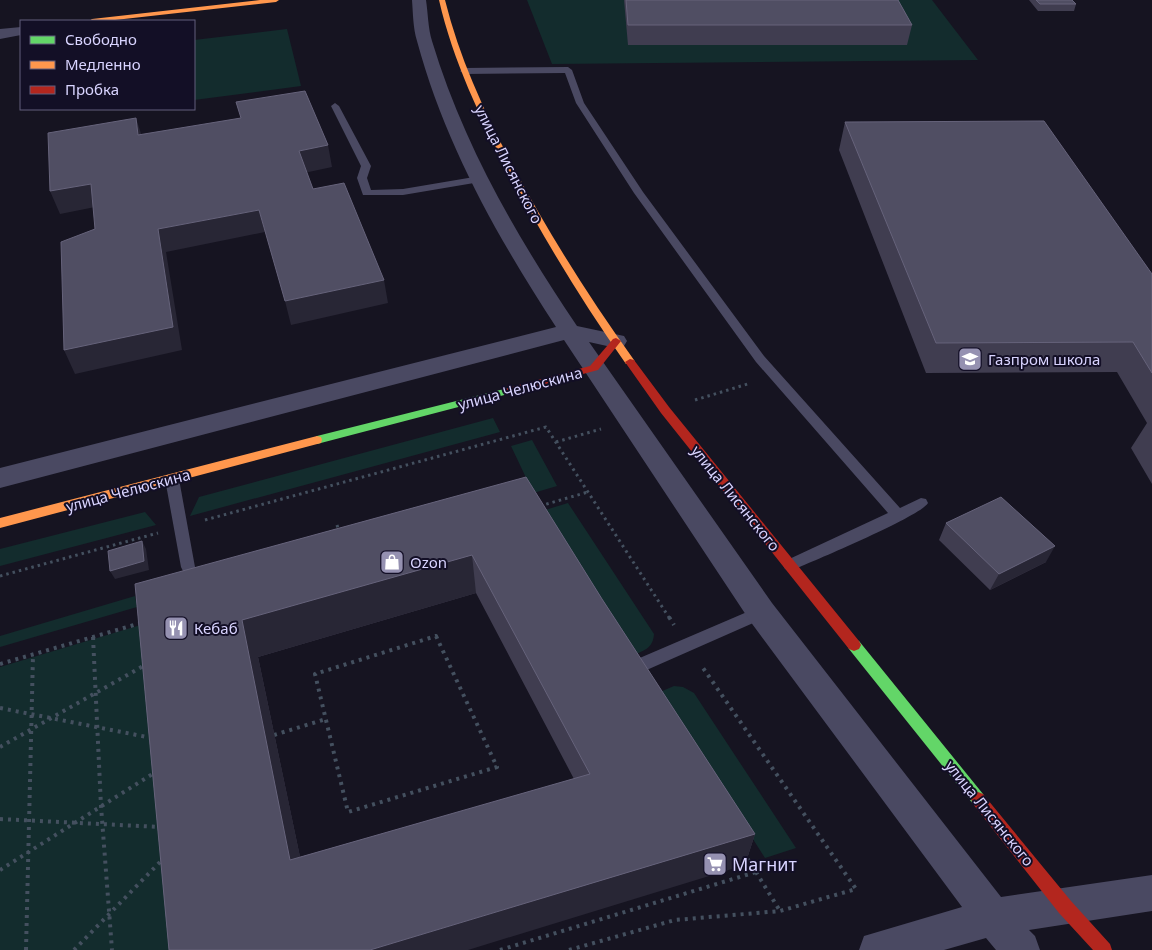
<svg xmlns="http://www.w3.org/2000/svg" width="1152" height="950" font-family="'Noto Sans',sans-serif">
<rect width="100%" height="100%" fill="#161421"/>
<path fill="#132c2d" d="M527,0H932L978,60L552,64Z
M287,29L301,86L194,100V40Z
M493,418L500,432L190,516L199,497Z
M532,440L557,486L385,537L529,484L511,446Z
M568,503L654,634C653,648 645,650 634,655L545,510Z
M145,512L156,525L0,566V549Z
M135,596L137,607L0,647V636Z
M154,621L191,950H0V667Z
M674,686L683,687L694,693L796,848L765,858L660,692Z"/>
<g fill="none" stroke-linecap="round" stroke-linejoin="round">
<path stroke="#44505f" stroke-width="3" stroke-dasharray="2.5 4" stroke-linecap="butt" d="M695,400L751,383
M556,442L601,429
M540,506L588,492
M205,520L546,427L670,619
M337,525L339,532
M0,576L158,533"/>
<path stroke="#44505f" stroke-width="4" stroke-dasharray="3 5" stroke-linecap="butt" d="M669,617L674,625
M436,636L497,767L348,812L315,674Z
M93,637L101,806L112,950
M0,664L141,623
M0,708L152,738
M274,735L326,719
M0,747L145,665
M0,819L160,827
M0,870L154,773
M756,872L780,911
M26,950L33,655
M74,950L163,859
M500,950L756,872L745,855
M569,950L675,920L780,911L856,889L701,665"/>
<path fill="#4a4962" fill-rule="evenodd" d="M568,67L572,70L584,103L643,192L764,356L900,508L921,498L926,499L928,503C921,516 816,560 795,569L790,571L785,569L783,565L785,561L888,513L756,362L634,193L576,103L565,73L464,74L460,71L464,68Z
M335,103L339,106L371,166L367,178L371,190L403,189L480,176L485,179L480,182L403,195H363L357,178L361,166L331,106Z
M172,474L177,475L179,479L195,567L193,571L188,573L183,571L181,567L165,479L167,475Z
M761,606L767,607L769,612L767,617L633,676L627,678L621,676L619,671L621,666Z"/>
<path fill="#4a4962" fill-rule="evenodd" d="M412,0H426C428,13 428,28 432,41C463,144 517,237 577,326L624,336L627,341L624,346L616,348L589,342L772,603L1001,897L1152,875V911L1029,930L1035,936L1040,950H996L986,938L944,950H859L864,936L962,907L750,621L564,340L0,488V468L556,327C498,238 445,145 417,41C413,28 413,13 412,0Z
M21,27V35L0,39V29Z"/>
<path fill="#63d668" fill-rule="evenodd" d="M508,388L512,389L513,391L512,393L317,444L312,440L317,436Z
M854,639L859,641L983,794L985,799L983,804L978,806L973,804L849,649L847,645L849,641Z"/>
<path fill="#ff974d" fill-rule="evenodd" d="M260,0H279L276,2L106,21H89L92,19Z
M439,0H445C460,61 487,117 516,172C551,237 591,300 634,360L635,362L634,364H626C583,303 544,239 509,173C480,117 453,61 439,0Z
M317,436L321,437L322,440L321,443L0,528V518Z"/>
<path fill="#b3261e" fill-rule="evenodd" d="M616,338L621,341L598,370L508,394L503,391L504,389L590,366L613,339Z
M630,359L634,360L669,407L859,641L861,645L859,649L854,651L849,649L661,413L625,362Z
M978,792L983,794L1071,901L1110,944L1112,950H1093L1059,913L973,804L971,799L973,794Z"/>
</g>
<path fill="#403d50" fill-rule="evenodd" d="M624,0H898L912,25L907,45H628Z
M1029,0H1072L1076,4L1074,11H1038Z
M845,122L1152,274V484L1131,448L1147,423L1117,372L926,373L839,150Z
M526,477L602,599L755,834L745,865L169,950L135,584ZM476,593L574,779L300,857L258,657Z
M946,523L1046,562L990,590L939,540Z"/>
<path fill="#282635" d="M136,118L143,140L138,135Z
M328,145L332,167L304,173L299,151Z
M91,184L100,206L60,214L50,191Z
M259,210L265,232L166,252L182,350L75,374L64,350L158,229Z
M384,280L388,303L291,325L285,301Z
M142,541L146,549L149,570L115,579L110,571Z
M1055,546L1046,562L990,590L999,574Z
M472,555L476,593L258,657L307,890L290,860L242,620Z
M755,834L745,865L468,950H370Z"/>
<path fill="#504e63" stroke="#66637b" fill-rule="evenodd" d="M626,0H898L912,25H628Z
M1036,0H1072L1076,4H1040Z
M305,91L328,145L299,151L313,189L344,183L384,280L285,301L259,210L158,229L173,327L64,350L61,242L95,229L91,184L50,191L48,133L136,118L138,135L241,118L236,102Z
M1044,121L1152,274V373L1133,342L936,343L845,122Z
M526,477L602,599L755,834L370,950H169L135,584ZM472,555L590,774L290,860L242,620Z
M1001,497L1055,546L999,574L946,523Z
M142,541L144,561L110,571L108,551Z"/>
<defs>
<g id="school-square" transform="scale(1.25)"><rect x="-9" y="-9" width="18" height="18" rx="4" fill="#9591b1" stroke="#130f26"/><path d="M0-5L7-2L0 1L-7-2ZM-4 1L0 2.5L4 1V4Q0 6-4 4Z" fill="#fff"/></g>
<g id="shop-square" transform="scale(1.25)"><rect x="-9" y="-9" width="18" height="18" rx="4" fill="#9591b1" stroke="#130f26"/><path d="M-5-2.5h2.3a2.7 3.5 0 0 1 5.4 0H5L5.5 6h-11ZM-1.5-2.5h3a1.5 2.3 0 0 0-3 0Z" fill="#fff"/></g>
<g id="restaurant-square" transform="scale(1.25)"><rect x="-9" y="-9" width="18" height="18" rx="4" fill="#9591b1" stroke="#130f26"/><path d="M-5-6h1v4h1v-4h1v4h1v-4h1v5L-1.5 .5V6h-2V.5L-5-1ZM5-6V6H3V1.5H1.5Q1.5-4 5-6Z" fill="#fff"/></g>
<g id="supermarket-square" transform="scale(1.25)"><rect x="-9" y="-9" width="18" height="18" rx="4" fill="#9591b1" stroke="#130f26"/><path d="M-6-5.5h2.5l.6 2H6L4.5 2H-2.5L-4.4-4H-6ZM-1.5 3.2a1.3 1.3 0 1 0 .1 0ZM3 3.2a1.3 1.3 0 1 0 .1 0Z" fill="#fff"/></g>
</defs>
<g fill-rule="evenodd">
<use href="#school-square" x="970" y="359"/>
<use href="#shop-square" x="392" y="562"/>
<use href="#restaurant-square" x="176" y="628"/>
<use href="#supermarket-square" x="715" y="864"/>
</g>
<g text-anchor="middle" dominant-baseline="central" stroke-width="4" stroke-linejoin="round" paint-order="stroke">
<g font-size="15" fill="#d9d4ff" stroke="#130f26">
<text transform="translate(509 164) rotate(63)">улица Лисянского</text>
<text transform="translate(520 388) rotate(-15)">улица Челюскина</text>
<text transform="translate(128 490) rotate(-15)">улица Челюскина</text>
<text transform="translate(736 498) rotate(51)">улица Лисянского</text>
<text transform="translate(990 813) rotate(51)">улица Лисянского</text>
</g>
<g font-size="15" fill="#d9d4ff" stroke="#130f26" text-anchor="start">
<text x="988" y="359">Газпром школа</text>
<text x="410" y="562">Ozon</text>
<text x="194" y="628">Кебаб</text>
</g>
<g font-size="18" fill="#d9d4ff" stroke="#130f26" text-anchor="start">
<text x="732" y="864">Магнит</text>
</g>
</g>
<rect x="20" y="20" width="175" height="90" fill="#130f26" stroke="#625e7d"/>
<rect x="30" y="36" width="25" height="8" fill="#63d668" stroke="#625e7d"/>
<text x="65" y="45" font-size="15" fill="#d9d4ff">Свободно</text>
<rect x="30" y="61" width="25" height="8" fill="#ff974d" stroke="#625e7d"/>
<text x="65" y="70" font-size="15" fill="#d9d4ff">Медленно</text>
<rect x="30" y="86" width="25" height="8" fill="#b3261e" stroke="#625e7d"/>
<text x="65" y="95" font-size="15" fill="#d9d4ff">Пробка</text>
</svg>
